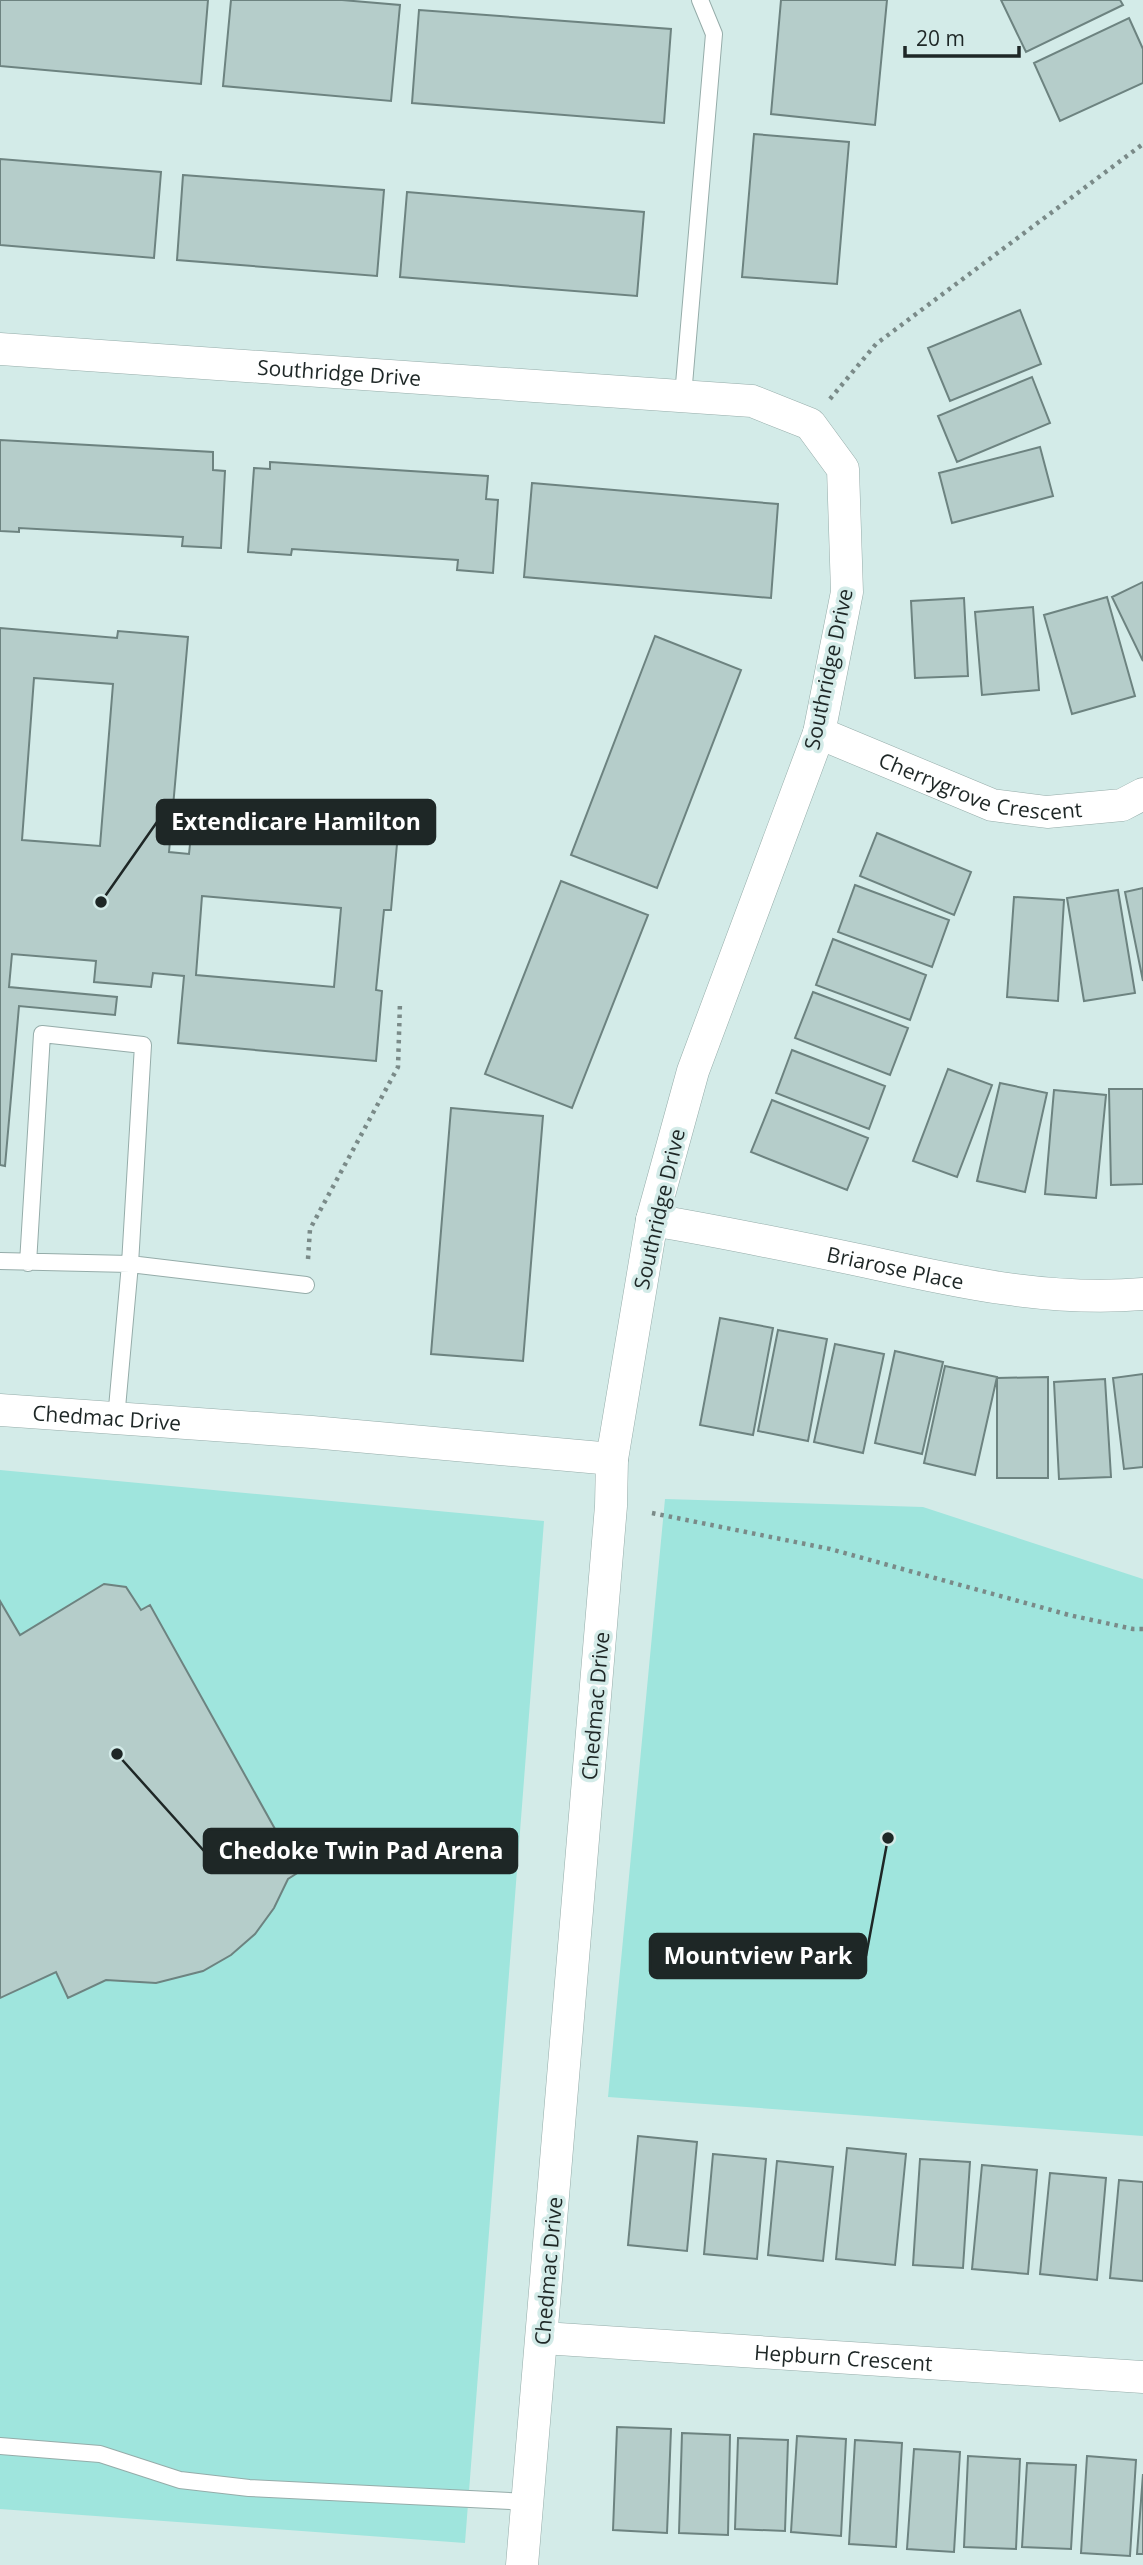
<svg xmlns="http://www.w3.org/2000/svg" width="1143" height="2565" font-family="'Open Sans',sans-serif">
<rect width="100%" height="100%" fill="#d3ebe8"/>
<path fill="#9fe5dd" d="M0,1470L544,1521L465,2543L0,2509Z
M665,1499L923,1507L1143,1579V2136L608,2097Z"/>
<path fill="#b5cdca" stroke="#6d8380" stroke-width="2" fill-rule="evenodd" d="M0,0H208L201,84L0,66Z
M231,0H342L400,5L391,101L223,86Z
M781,0H887L875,125L771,114Z
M1001,0H1120L1123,5L1026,52Z
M419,10L671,29L664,123L412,103Z
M1129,18L1143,49V83L1060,121L1034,63Z
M754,134L849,142L837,284L742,277Z
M0,159L161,172L154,258L0,245Z
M183,175L384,190L377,276L177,260Z
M407,192L644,212L637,296L400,277Z
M1020,310L1041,364L950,401L928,348Z
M1032,377L1050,423L957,462L938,416Z
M0,440L213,452V470L225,471L221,548L182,546L183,537L19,528V532L0,531Z
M1040,447L1053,496L952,523L939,473Z
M270,462L488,476L486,499L498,500L493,573L457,570L458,560L292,549L291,555L248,552L254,468L270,469Z
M532,483L778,504L771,598L524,577Z
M1143,582V661L1112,597Z
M1107,597L1135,696L1072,714L1044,615Z
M964,598L968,676L915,678L911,601Z
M1033,607L1039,690L982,695L975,612Z
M0,628L117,638L118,631L188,637L169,852L189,854L192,825L397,844L391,910H384L376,990L382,991L376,1061L178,1043L184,976L153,973L151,987L94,982L96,961L12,954L9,987L117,997L115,1015L19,1006L5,1166L0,1165ZM34,678L113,684L100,846L22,840ZM202,896L341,908L334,987L196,975Z
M655,636L741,670L657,888L571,855Z
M877,833L971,872L954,915L860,876Z
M561,881L648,915L572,1108L485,1074Z
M855,885L949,920L932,967L838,932Z
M1143,888V981L1125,892Z
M1118,890L1135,993L1084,1001L1067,898Z
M1014,897L1064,900L1058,1001L1007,997Z
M833,939L926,975L910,1020L816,985Z
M813,992L908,1028L890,1075L795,1038Z
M792,1050L885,1086L869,1129L776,1093Z
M948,1069L992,1085L957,1177L913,1161Z
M1000,1083L1047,1093L1025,1192L977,1181Z
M1109,1089H1143V1184L1111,1185Z
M1054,1090L1106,1095L1096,1198L1045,1194Z
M772,1100L868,1138L847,1190L751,1152Z
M451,1108L543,1116L523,1361L431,1354Z
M720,1318L773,1328L753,1435L700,1425Z
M778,1330L827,1339L808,1441L758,1431Z
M835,1344L884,1354L863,1453L814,1442Z
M895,1351L943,1362L922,1454L875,1443Z
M945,1366L997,1377L975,1475L924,1463Z
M1143,1374V1467L1124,1469L1113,1378Z
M1048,1377V1478H997V1378Z
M1105,1379L1111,1477L1059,1479L1054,1382Z
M104,1584L126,1587L141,1610L150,1605L299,1872L288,1879L274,1908L255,1934L231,1955L203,1971L156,1983L106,1980L68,1998L56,1972L0,1998V1601L20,1635Z
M638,2136L697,2142L687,2251L628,2245Z
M847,2148L906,2154L895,2265L836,2259Z
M713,2154L766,2159L757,2259L704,2254Z
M920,2159L970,2162L963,2268L913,2265Z
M777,2161L833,2167L823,2261L768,2255Z
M982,2165L1037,2170L1028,2274L972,2269Z
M1050,2173L1106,2178L1097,2280L1040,2274Z
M1119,2180L1143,2182V2281L1110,2278Z
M617,2427L671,2429L667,2533L613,2530Z
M682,2433L730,2435L728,2535L679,2533Z
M797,2436L846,2439L841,2536L791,2532Z
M738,2438L788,2440L785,2531L735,2529Z
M855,2440L902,2443L896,2547L849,2544Z
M914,2449L960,2452L954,2552L907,2549Z
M968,2456L1020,2459L1016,2549L964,2547Z
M1087,2456L1136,2460L1130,2556L1081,2553Z
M1027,2463L1076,2465L1071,2549L1022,2547Z
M1143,2474V2554H1137Z"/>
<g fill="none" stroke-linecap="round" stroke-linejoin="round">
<g stroke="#95aca9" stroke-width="18">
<path id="service" d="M683,396L714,34L700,0
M0,1261L130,1264L306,1285
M28,1263L42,1034L143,1045L130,1264L116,1419
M0,2446L100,2454L180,2480L249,2488L528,2502"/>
</g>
<g stroke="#95aca9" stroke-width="33">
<g id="minor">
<path id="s1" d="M0,349L752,401L810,424L843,469L847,592L819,733L693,1071L652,1220L612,1459"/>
<path id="s2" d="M819,733L992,805L1047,812L1122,805L1143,794"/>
<path id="s3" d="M652,1220C724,1232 796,1247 868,1262C958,1282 1050,1302 1143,1294"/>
<path id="s4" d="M0,1410L312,1432L612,1459L611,1506L522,2565"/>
<path id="s5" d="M543,2338L1143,2377"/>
</g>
</g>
<path stroke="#7a8a88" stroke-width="4.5" stroke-dasharray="3.5 5" stroke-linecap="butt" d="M830,399L876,344L1143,144
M308,1259L310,1229L398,1067L400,1002
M652,1513L830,1549L1069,1615L1133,1629H1143"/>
<use href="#service" stroke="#fff" stroke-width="16"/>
<use href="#minor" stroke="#fff" stroke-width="32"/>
</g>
<g text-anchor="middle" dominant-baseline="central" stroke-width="7" stroke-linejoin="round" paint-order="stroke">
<g font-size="21" fill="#1e2726" stroke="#d3ebe8">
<text stroke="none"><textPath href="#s1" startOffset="340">Southridge Drive</textPath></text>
<text transform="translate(828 669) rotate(-78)">Southridge Drive</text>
<text stroke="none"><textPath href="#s2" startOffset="172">Cherrygrove Crescent</textPath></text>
<text transform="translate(659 1209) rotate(-77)">Southridge Drive</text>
<text stroke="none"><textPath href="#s3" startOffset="248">Briarose Place</textPath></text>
<text stroke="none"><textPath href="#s4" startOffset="107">Chedmac Drive</textPath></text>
<text transform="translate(595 1706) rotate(-85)">Chedmac Drive</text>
<text transform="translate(548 2271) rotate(-85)">Chedmac Drive</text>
<text stroke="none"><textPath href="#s5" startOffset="301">Hepburn Crescent</textPath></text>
</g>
</g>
<path fill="none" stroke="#1e2726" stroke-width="2.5" d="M101 902L157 822M117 1754L204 1851M888 1838L866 1956"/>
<g fill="#1e2726" stroke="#d3ebe8" stroke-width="2.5">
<circle cx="101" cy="902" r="7"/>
<circle cx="117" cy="1754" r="7"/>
<circle cx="888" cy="1838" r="7"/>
</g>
<g fill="#1e2726" stroke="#1e2726" stroke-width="2.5">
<rect x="157" y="800" width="278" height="44" rx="7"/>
<rect x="204" y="1829" width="313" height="44" rx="7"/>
<rect x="650" y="1934" width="216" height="44" rx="7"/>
</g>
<g font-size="23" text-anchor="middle" font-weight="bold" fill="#fff">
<text x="296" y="830">Extendicare Hamilton</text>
<text x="361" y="1859">Chedoke Twin Pad Arena</text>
<text x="758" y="1964">Mountview Park</text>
</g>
<path d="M905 46v10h114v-10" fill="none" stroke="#1e2726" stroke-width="3.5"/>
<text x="916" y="46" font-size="21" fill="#1e2726" stroke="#d3ebe8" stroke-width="5" paint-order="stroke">20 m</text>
</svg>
